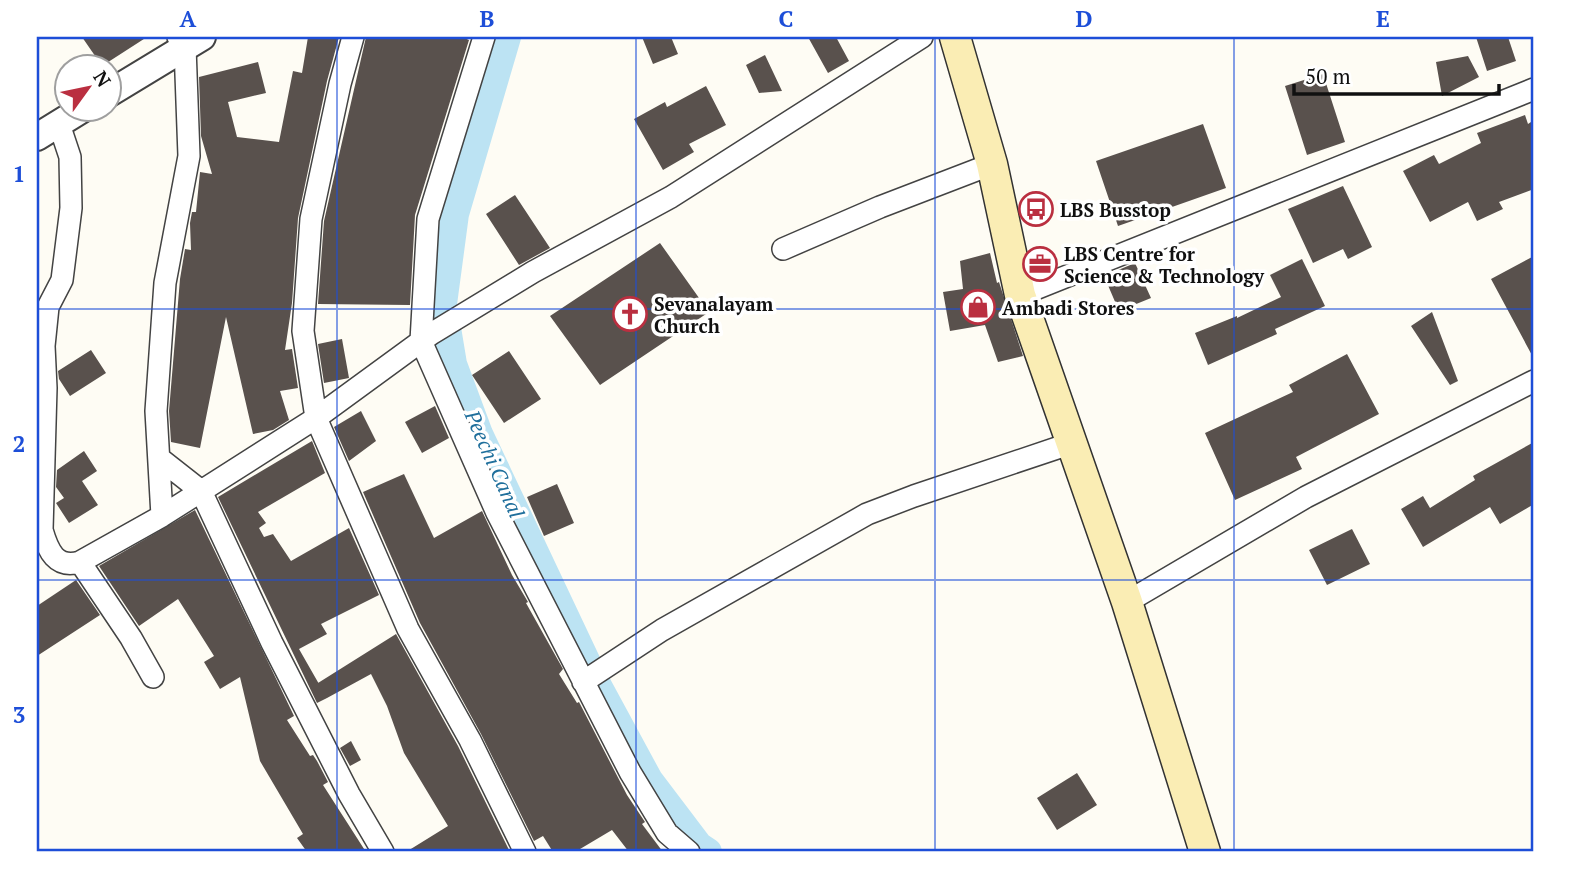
<svg xmlns="http://www.w3.org/2000/svg" width="1571" height="889" font-family="'PT Serif',serif">
<rect width="100%" height="100%" fill="#fefcf4"/>
<g fill="none" stroke-linecap="round" stroke-linejoin="round">
<path stroke="#bce3f3" stroke-width="28" d="M507,37L455,214L443,304L453,364L479,434L598,686L649,780L699,846L708,852"/>
</g>
<path fill="#59514d" d="M82,37H147L102,66Z
M308,37H339L327,81L298,218L292,303L285,350L292,349L298,388L280,391L289,420L273,430L253,434L226,317L200,448L171,442L169,411L180,279L185,249L191,250L190,223L192,212H196L200,172L212,174L201,136L199,77L258,62L266,93L228,102L237,137L279,142L293,71L302,73Z
M366,37H462L469,40L415,215L410,305L318,304L324,221Z
M642,37H671L678,54L653,64Z
M808,37H836L849,61L828,73Z
M1476,37H1508L1516,61L1487,71Z
M765,55L782,91L759,93L746,65Z
M1468,56L1479,77L1442,96L1436,62Z
M1323,74L1345,142L1307,155L1285,86Z
M706,86L726,125L689,144L694,152L663,170L634,119L665,102L667,107Z
M1525,115L1528,124L1534,120V189L1499,202L1503,209L1477,221L1468,202L1430,222L1403,171L1434,155L1439,164L1481,143L1477,133Z
M1203,124L1226,188L1118,226L1096,161Z
M1343,186L1372,247L1348,259L1343,249L1313,263L1288,209Z
M515,195L550,248L519,265L486,214Z
M660,243L709,312L600,385L550,316Z
M990,253L997,283L999,282L1023,356L998,362L985,325L950,331L943,292L963,289L960,261Z
M1534,256V359L1491,279Z
M1302,259L1325,306L1275,329L1277,334L1208,365L1195,333L1237,316V318L1281,297L1270,275Z
M1135,263L1151,298L1119,311L1104,276Z
M1432,312L1458,381L1450,385L1411,326Z
M342,339L349,378L324,383L318,344Z
M91,350L106,373L70,396L59,379L58,371Z
M509,351L541,399L504,423L472,375Z
M1347,354L1379,414L1296,457L1302,469L1235,500L1205,433L1293,392L1289,385Z
M435,406L449,438L422,453L405,422Z
M361,411L376,441L349,461L334,427Z
M312,441L325,473L258,512L266,523L259,528L264,537L273,534L291,561L349,528L379,595L321,624L327,634L299,649L327,698L317,703L218,497Z
M1534,442V504L1500,524L1490,507L1423,547L1401,509L1423,496L1430,508L1475,480L1473,476Z
M84,451L97,471L82,481L98,505L69,523L56,503L64,498L56,487L57,470Z
M404,474L434,538L482,511L512,575L528,602L526,603L563,669L559,674L577,703L579,702L627,795L645,822L642,824L663,852H629L612,830L575,852H553L543,836L534,841L481,734L420,623L363,492Z
M557,484L574,523L544,536L527,497Z
M195,510L294,716L287,720L310,756L313,755L317,761L328,782L323,785L366,852H307L297,838L303,834L260,761L240,677L220,689L204,662L214,656L178,599L139,626L99,566Z
M1352,529L1370,564L1327,585L1309,550Z
M76,580L100,615L37,656V606Z
M396,634L458,746L510,852H406L448,826L404,753L387,706L371,674L327,698L318,683Z
M351,741L361,760L350,766L340,748Z
M1077,773L1097,805L1057,830L1037,798Z"/>
<g fill="none" stroke-linecap="round" stroke-linejoin="round">
<g stroke="#434343" stroke-width="24">
<path id="minor" d="M353,37L340,84L311,219L303,331L316,418L408,629L470,740L525,852
M484,37L428,219L421,341L497,513L630,772L667,833L689,852
M59,124L70,157L71,208L62,280L48,307L44,346L46,388L42,530C48,551 56,569 80,562L162,516L316,418L431,334L533,272L671,197L922,37
M783,249L880,207L992,164
M1020,295L1534,89
M159,458L201,491L272,643L349,794L383,852
M162,516L156,411L165,283L189,156L185,47L178,37
M80,562L131,638L153,677
M1127,602L1306,497L1534,381
M583,682L662,630L867,514L914,496L1072,443"/>
</g>
<g stroke="#434343" stroke-width="30">
<path id="tertiary" d="M108,94L202,37
M37,137L84,108"/>
</g>
<g stroke="#323232" stroke-width="33">
<path id="secondary" d="M955,37L992,164L1020,295L1127,602L1205,852"/>
</g>
<use href="#minor" stroke="#fff" stroke-width="21"/>
<use href="#tertiary" stroke="#fff" stroke-width="26"/>
<use href="#secondary" stroke="#faedb4" stroke-width="30"/>
</g>
<path fill="none" stroke="#1d4ed8" stroke-width="2" stroke-opacity="0.55" d="M337,37V852M636,37V852M935,37V852M1234,37V852M37,309H1534M37,580H1534"/>
<defs>
<g id="bus-ring" transform="scale(1.75)"><circle r="9.5" fill="#fff" stroke="#ba2f40" stroke-width="1.5"/><path d="M-5-6H5V4H4V6H2V4H-2V6H-4V4H-5ZM-3.5-4V0h7V-4ZM-3.5 1.2v1.5H-2V1.2ZM2 1.2v1.5H3.5V1.2Z" fill="#ba2f40"/></g>
<g id="office-ring" transform="scale(1.75)"><circle r="9.5" fill="#fff" stroke="#ba2f40" stroke-width="1.5"/><path d="M-6-3h4V-5.5h4V-3h4V5H-6ZM-1-4.5V-3h2v-1.5ZM-6 0V1H6V0Z" fill="#ba2f40"/></g>
<g id="shop-ring" transform="scale(1.75)"><circle r="9.5" fill="#fff" stroke="#ba2f40" stroke-width="1.5"/><path d="M-5-2.5h2.3a2.7 3.5 0 0 1 5.4 0H5L5.5 6h-11ZM-1.5-2.5h3a1.5 2.3 0 0 0-3 0Z" fill="#ba2f40"/></g>
<g id="church-ring" transform="scale(1.75)"><circle r="9.5" fill="#fff" stroke="#ba2f40" stroke-width="1.5"/><path d="M-1.2-6h2.4v3.5h3.3v2.4h-3.3V6h-2.4V-.1h-3.3v-2.4h3.3Z" fill="#ba2f40"/></g>
</defs>
<g fill-rule="evenodd">
<use href="#bus-ring" x="1036" y="209"/>
<use href="#office-ring" x="1040" y="264"/>
<use href="#shop-ring" x="978" y="307"/>
<use href="#church-ring" x="630" y="314"/>
</g>
<g text-anchor="middle" dominant-baseline="central" stroke-width="7" stroke-linejoin="round" paint-order="stroke">
<g font-size="19" font-weight="bold" fill="#101010" stroke="#fff" text-anchor="start">
<text x="1060" y="209">LBS Busstop</text>
<text x="1064" y="253">LBS Centre for<tspan x="1064" dy="22">Science &amp; Technology</tspan></text>
<text x="654" y="303">Sevanalayam<tspan x="654" dy="22">Church</tspan></text>
<text x="1002" y="307">Ambadi Stores</text>
</g>
<g font-size="21" font-style="italic" fill="#1f6f9c" stroke="#fff">
<text transform="translate(495 464) rotate(66)">Peechi Canal</text>
</g>
</g>
<rect width="1571" height="889" fill="none" stroke="#ffffff" stroke-width="77"/>
<g transform="translate(88 88) rotate(57)"><circle r="33" fill="#ffffff" stroke="#9f9f9f" stroke-width="2"/>
<path d="M0-5L12 26L0 18L-12 26Z" fill="#ba2f40"/>
<text y="-10" font-size="19" font-weight="bold" text-anchor="middle" fill="#101010">N</text>
</g>
<path d="M1294 84v10h205v-10" fill="none" stroke="#101010" stroke-width="3.5"/>
<text x="1305" y="84" font-size="21" fill="#101010" stroke="#ffffff" stroke-width="5" paint-order="stroke">50 m</text>
<rect x="38" y="38" width="1494" height="812" fill="none" stroke="#1d4ed8" stroke-width="2.5"/>
<g font-size="23" text-anchor="middle" font-weight="bold" fill="#1d4ed8">
<text x="188" y="27">A</text>
<text x="487" y="27">B</text>
<text x="786" y="27">C</text>
<text x="1084" y="27">D</text>
<text x="1383" y="27">E</text>
<text x="19" y="182">1</text>
<text x="19" y="452">2</text>
<text x="19" y="723">3</text>
</g>
</svg>
